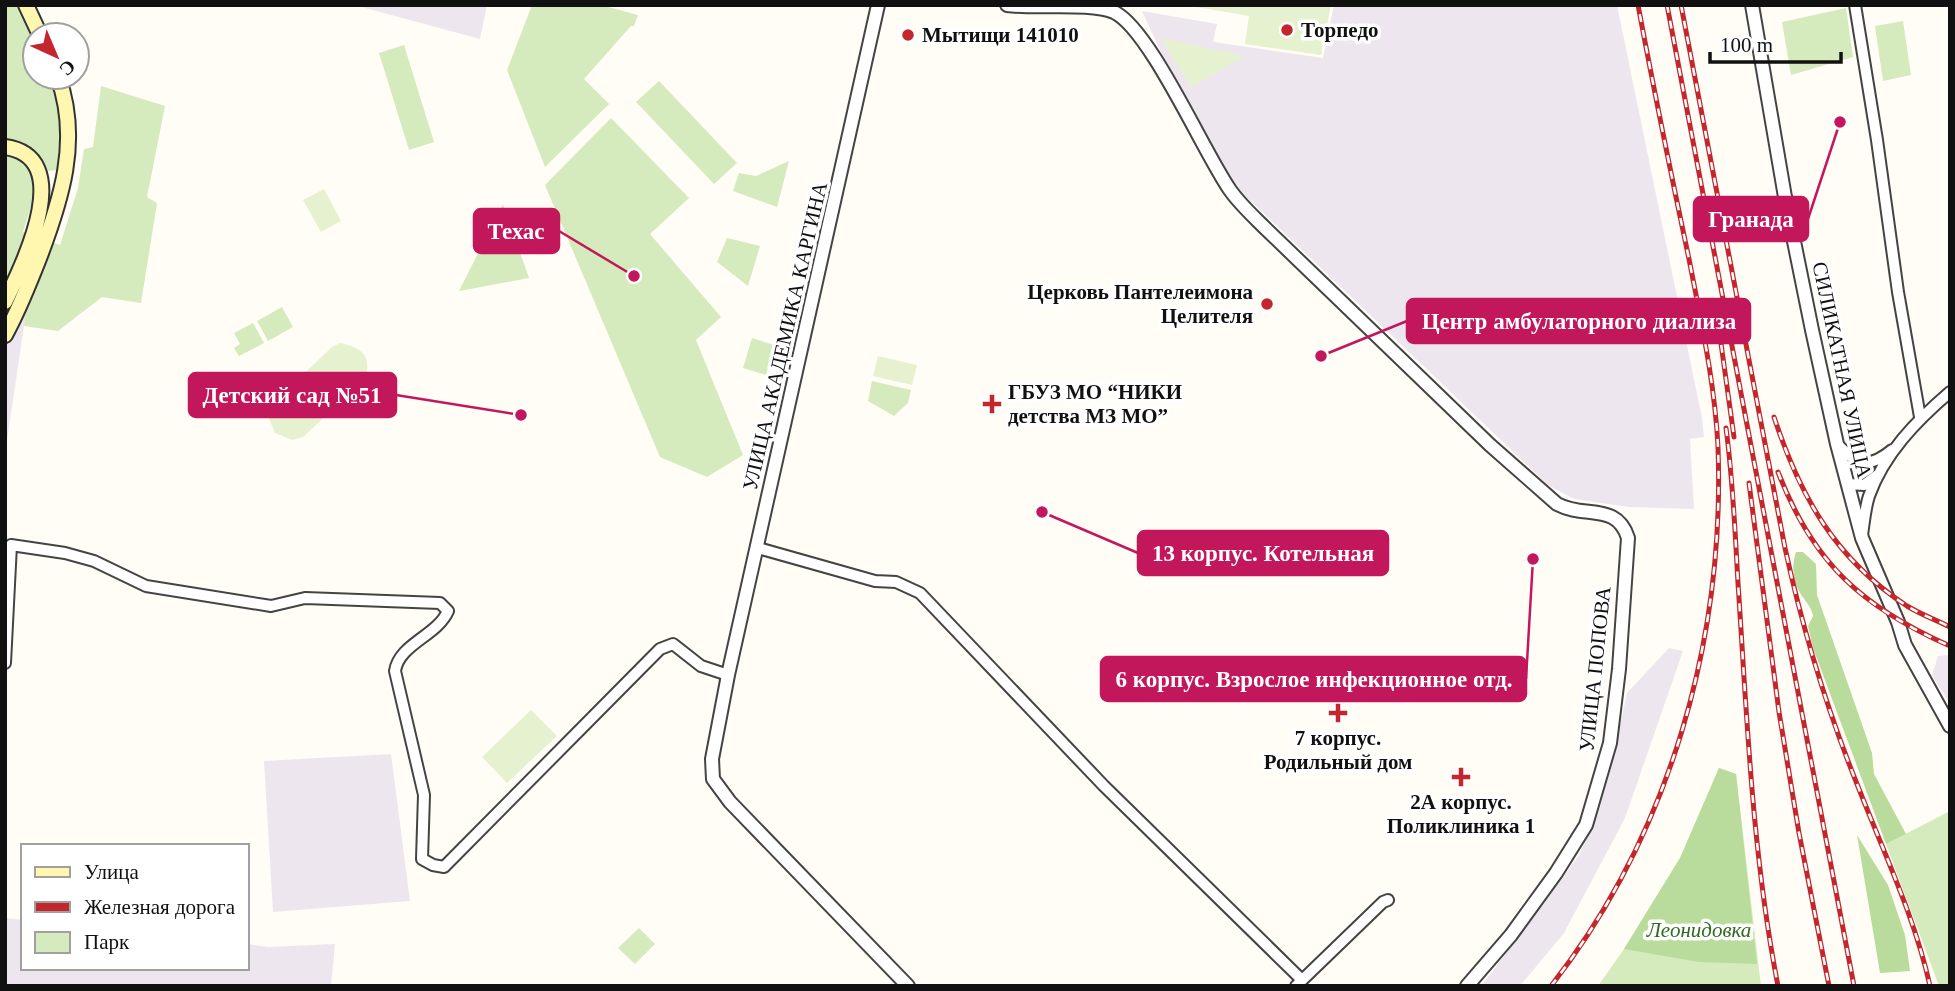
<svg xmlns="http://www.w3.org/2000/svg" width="1955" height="991" font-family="Georgia,serif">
<rect width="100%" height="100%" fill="#fffdf5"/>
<path fill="#eee6ef" d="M354,5H487L480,39Z
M1334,5H1617L1702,418L1704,437L1690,439L1694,509L1629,507L1574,499L1548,485L1237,188L1188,111L1142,11L1217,24L1213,42L1323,58Z
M5,296L28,299L5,454Z
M1669,648L1683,651L1625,818L1564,933L1520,986H1481L1537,913L1579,855L1592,827L1610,771L1627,693Z
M1950,655V704L1932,675L1938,656Z
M391,754L410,901L273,912L264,761Z
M5,918L23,920V968H247V944L268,947L335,944L331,986H5Z"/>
<path fill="#d5ebbd" d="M5,5H16L35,45V77H49C62,106 63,139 58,170L48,171C40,151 27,142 5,139Z
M532,5H601L638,15L634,26H631L584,79L609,104L545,167L507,70Z
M1846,8L1853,57L1791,75L1782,22Z
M1903,21L1911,75L1883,81L1875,26Z
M404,45L434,142L409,150L379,53Z
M659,81L737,163L714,184L636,102Z
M101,86L165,106L147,197L157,203L141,303L102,297L58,331L24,326L27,299L5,296V155C49,161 32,204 23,232L60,245L78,188L84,149L93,147Z
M611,118L689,198L650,234L721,317L696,340L743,455L707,477L660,457L545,185Z
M789,161L777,207L733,191L739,173L756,176Z
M503,204L529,278L459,291Z
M727,238L760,246L748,286L717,262Z
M282,307L293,327L268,341L257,321Z
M253,323L264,343L239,356L234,348L240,344L234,333Z
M752,338L774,345L766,375L743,368Z
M872,381L911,390L908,403L894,416L868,401Z
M1719,768L1736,774L1761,986H1598L1624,949L1680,858Z
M1950,811V986H1939L1886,844Z
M639,928L655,944L635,964L618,948Z"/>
<path fill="#b9dc9c" d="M1796,552H1803L1816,564L1817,595L1872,753L1874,774L1906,834L1886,844L1813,648L1808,626L1813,616C1811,607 1807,603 1802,596C1793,583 1791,567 1796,552Z
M1719,768L1736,774L1757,964L1699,962L1624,949L1680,858Z
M1857,835L1888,885L1905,935L1910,971L1880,973Z"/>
<path fill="#e6f2cf" d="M1185,5H1331L1321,55L1245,44L1249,16Z
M1160,38L1245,56L1191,87Z
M324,189L341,221L321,232L303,200Z
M340,343C363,348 372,356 365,379L303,437L292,440L275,433L267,414L272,404L332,347Z
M878,356L917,365L912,385L873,376Z
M531,710L557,736L507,783L482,757Z"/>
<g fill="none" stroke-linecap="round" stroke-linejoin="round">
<g stroke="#444" stroke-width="14">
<path id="minor" d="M1855,5L1877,140L1898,292L1920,417
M1838,445C1857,465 1869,469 1892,450
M1847,484L1864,485L1879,474
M1862,535C1864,522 1865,508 1869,496C1884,454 1916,421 1950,392
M758,548L875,581L896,582L920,593L1104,786L1302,980
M5,663L11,545L65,553L94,561L146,586L271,606L305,598L440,603L448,611C437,636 399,644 395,671L424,795L422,859L433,865L444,867L660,649L673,644L701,666L728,675
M1296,986L1383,902L1388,900"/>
</g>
<g stroke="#444" stroke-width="16">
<path id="tertiary" d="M878,5L728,675L712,759L713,779L730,802L908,986
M1007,5C1036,9 1090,2 1114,12C1150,29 1204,153 1230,190C1239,203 1252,215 1263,226L1490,445L1557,504C1585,519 1617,502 1628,538L1619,669L1610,743L1586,825L1556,873L1511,935L1467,986
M1752,5L1785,197L1812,330L1837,444L1862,538L1898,622L1905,645L1950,726"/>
</g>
<g stroke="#333" stroke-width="18">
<path id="secondary" d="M26,5L40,35
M5,147C77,157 23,264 5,302
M5,335C18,312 28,286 38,261C61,201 81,140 58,77"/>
</g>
<use href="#minor" stroke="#fff" stroke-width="10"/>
<use href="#tertiary" stroke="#fff" stroke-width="12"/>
<use href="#secondary" stroke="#fff6b0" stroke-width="14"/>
<g stroke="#c4262e" stroke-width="5">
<path id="rail" d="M1667,5L1854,986
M1681,5L1785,548C1803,631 1827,710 1859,789C1884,853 1915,918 1930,986
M1719,329L1734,437
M1774,417C1800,496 1835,559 1907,606C1920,614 1936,620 1950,627
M1726,428C1733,480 1735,531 1738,583C1747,717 1752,853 1778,986
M1778,472C1813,563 1862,607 1950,646
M1749,483L1779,712L1799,833L1829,986
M1551,986C1670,834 1725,639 1718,447C1715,384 1701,321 1689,259C1671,174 1654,90 1638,5"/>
</g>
<use href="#rail" stroke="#fff" stroke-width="2.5" stroke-dasharray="8" stroke-linecap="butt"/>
</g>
<g fill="#c4262e" stroke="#fff" stroke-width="2.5">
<circle cx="1287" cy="30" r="7"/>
<circle cx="908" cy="35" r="7"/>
<circle cx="1267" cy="304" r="7"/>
<path d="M988.5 393.5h7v7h7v7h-7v7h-7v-7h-7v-7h7z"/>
<path d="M1334.5 702.5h7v7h7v7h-7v7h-7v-7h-7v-7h7z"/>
<path d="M1457.5 766.5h7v7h7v7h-7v7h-7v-7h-7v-7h7z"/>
</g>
<g text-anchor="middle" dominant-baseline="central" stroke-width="7" stroke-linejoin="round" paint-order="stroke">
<g font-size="21" font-weight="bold" fill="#111" stroke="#fff" text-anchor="start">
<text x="1301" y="30">Торпедо</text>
<text x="922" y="35">Мытищи 141010</text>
<text x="1253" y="292" text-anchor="end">Церковь Пантелеимона<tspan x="1253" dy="24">Целителя</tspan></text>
<text x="1008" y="392">ГБУЗ МО “НИКИ<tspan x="1008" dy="24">детства МЗ МО”</tspan></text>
<text x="1338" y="738" text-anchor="middle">7 корпус.<tspan x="1338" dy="24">Родильный дом</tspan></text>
<text x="1461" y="802" text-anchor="middle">2А корпус.<tspan x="1461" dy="24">Поликлиника 1</tspan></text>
</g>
<g font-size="21" fill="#111" stroke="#fff">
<text transform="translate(785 336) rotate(-77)">УЛИЦА АКАДЕМИКА КАРГИНА</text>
<text transform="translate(1842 370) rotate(78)">СИЛИКАТНАЯ УЛИЦА</text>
<text transform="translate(1595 669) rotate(-84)">УЛИЦА ПОПОВА</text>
</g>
<g font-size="21" font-style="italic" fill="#2f6b1f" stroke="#fff">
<text x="1699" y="930">Леонидовка</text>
</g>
</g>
<path fill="none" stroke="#c2185b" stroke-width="2.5" d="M1840 122L1808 219M634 276L559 231M1321 356L1407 321M521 415L396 395M1042 512L1138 553M1533 559L1526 679"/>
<g fill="#c2185b" stroke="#fff" stroke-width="2.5">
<circle cx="1840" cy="122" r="7"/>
<circle cx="634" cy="276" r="7"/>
<circle cx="1321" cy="356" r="7"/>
<circle cx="521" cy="415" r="7"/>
<circle cx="1042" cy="512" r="7"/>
<circle cx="1533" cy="559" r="7"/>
</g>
<g fill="#c2185b" stroke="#c2185b" stroke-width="2.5">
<rect x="1694" y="197" width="114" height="44" rx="7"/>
<rect x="474" y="209" width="85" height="44" rx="7"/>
<rect x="1407" y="299" width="343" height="44" rx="7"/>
<rect x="189" y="373" width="207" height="44" rx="7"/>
<rect x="1138" y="531" width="250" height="44" rx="7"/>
<rect x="1101" y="657" width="425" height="44" rx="7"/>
</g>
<g font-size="23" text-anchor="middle" font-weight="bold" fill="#fff">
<text x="1751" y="227">Гранада</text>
<text x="516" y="239">Техас</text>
<text x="1579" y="329">Центр амбулаторного диализа</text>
<text x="292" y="403">Детский сад №51</text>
<text x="1263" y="561">13 корпус. Котельная</text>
<text x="1314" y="687">6 корпус. Взрослое инфекционное отд.</text>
</g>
<rect width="1955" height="991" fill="none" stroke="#111111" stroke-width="14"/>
<rect x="21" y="844" width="228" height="126" fill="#ffffff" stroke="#a0a0a0" stroke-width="2"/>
<rect x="35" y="867" width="35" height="10" fill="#fff6b0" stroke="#a0a0a0" stroke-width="2"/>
<text x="84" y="879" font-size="21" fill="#111111">Улица</text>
<rect x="35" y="902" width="35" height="10" fill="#c4262e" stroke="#a0a0a0" stroke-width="2"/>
<text x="84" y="914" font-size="21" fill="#111111">Железная дорога</text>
<rect x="35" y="932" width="35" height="21" fill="#d5ebbd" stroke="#a0a0a0" stroke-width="2"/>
<text x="84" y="949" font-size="21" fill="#111111">Парк</text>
<g transform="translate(56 56) rotate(136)"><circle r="33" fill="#ffffff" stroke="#a0a0a0" stroke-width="2"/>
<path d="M0-5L12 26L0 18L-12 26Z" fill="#c4262e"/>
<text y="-10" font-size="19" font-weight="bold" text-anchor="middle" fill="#111111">С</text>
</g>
<path d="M1710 52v10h131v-10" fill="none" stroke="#111111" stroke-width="3.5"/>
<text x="1720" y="52" font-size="21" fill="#111111" stroke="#ffffff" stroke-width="5" paint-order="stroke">100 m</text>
</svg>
